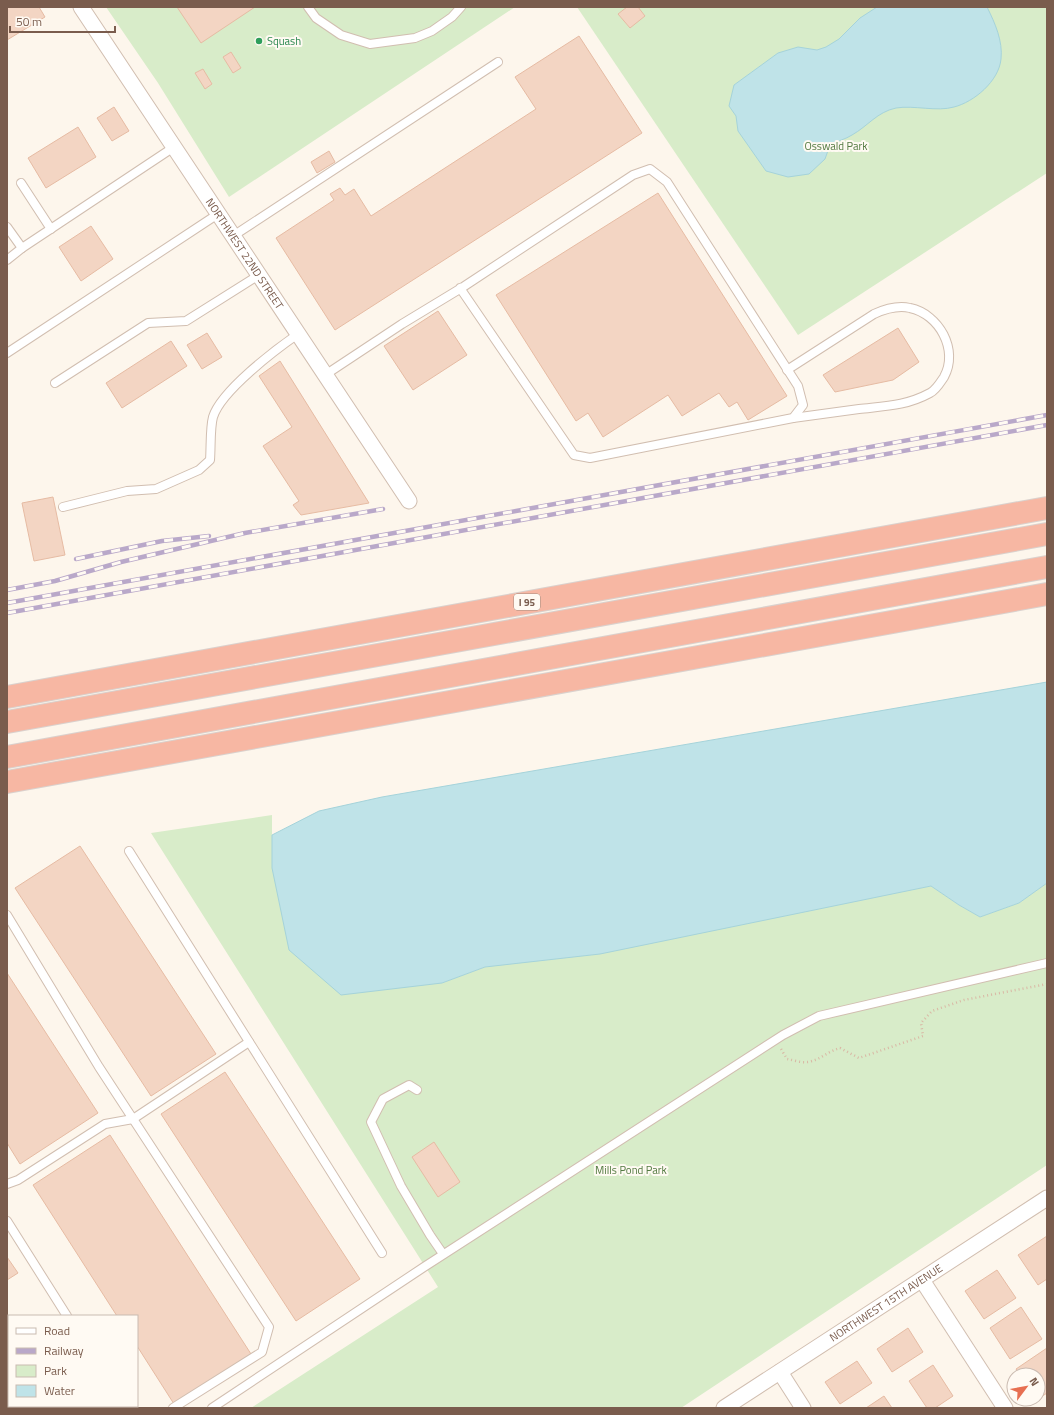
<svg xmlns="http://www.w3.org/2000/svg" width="1054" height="1415" viewBox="0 0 1054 1415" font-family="'Titillium Web',sans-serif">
	<rect width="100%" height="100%" fill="#fdf6ec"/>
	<g fill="#d8ecc9">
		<path d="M106 7H515L229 197 158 83Z"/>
		<path d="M577 7H1047V173L798 335Z"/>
		<path d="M272 815V868L442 983 485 967 931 886 959 905 980 917 1019 903 1047 883V1165L681 1408H251L438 1287 151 833Z"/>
	</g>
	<g fill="#bfe3e8" stroke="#a5d3da">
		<path d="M877 7H987C995 23 1003 41 1001 59 999 81 974 102 954 107 937 112 914 105 896 108 877 112 868 126 852 135 846 139 837 141 830 145L825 159 809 174 788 177 766 171 738 131 736 116 729 106 734 85 778 53 798 47 817 50 826 47 839 39 860 18Z"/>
		<path d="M1047 682V883L1019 903 980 917 959 905 931 886 600 954 485 967 442 983 341 995 289 950 272 868V835L319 811 382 797Z"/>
	</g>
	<g fill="#f3d5c3" stroke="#e6bba3">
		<path d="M9 7H39L45 17 7 40V8Z"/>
		<path d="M177 7H255L201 43Z"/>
		<path d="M627 7H638L645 16 630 28 618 14Z"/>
		<path d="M579 36 642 133 335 330 276 238 334 200 330 194 340 188 345 195 354 189 371 216 536 109 515 77Z"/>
		<path d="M231 52 241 68 233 73 223 57Z"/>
		<path d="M203 69 212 84 205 89 195 73Z"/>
		<path d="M114 107 129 131 112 141 97 118Z"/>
		<path d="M78 127 96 157 46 188 28 158Z"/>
		<path d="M329 151 335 162 317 173 311 162Z"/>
		<path d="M658 193 787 396 748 420 737 402 729 407 719 393 682 416 668 395 603 437 588 413 576 421 496 295Z"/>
		<path d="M91 226 113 259 81 281 59 247Z"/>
		<path d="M438 311 467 355 413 390 384 346Z"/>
		<path d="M898 328 919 362 893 380 835 392 823 375Z"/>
		<path d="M207 333 222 357 202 369 187 345Z"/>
		<path d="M171 341 187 366 122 408 106 383Z"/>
		<path d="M280 361 369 503 301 515 293 505 299 501 263 446 292 427 259 376Z"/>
		<path d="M53 497 65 555 34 561 22 503Z"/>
		<path d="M80 846 216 1054 151 1096 15 888Z"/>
		<path d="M7 973 98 1113 20 1164 7 1143Z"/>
		<path d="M225 1072 360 1279 296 1321 161 1114Z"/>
		<path d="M110 1135 251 1354 174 1404 137 1346V1316H117L33 1185Z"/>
		<path d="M434 1142 460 1182 438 1197 412 1157Z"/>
		<path d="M1047 1236V1279L1038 1285 1018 1255Z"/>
		<path d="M7 1257 18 1273 7 1280Z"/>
		<path d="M997 1270 1016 1298 984 1319 965 1291Z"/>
		<path d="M1021 1307 1042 1339 1010 1359 990 1328Z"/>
		<path d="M908 1328 923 1352 892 1372 877 1349Z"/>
		<path d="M1047 1348V1393L1038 1399V1375H1020L1016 1369Z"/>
		<path d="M857 1361 872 1383 840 1404 825 1382Z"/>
		<path d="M933 1365 953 1396 935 1408H927L909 1381Z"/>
		<path d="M884 1396 892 1408H866Z"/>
	</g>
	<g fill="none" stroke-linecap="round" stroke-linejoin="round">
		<defs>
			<g id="lane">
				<path d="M308 7 316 18 341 35 370 44 415 38 432 31 452 17 461 7"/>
				<path d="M21 183 51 229"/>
				<path d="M7 227 22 248 174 147"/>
				<path d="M233 236 498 62"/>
				<path d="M7 260 22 248"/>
				<path d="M7 353 218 214"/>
				<path d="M787 370 874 314C885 309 897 305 910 308 939 314 959 350 944 377 940 383 936 390 930 393 906 406 885 406 859 409 837 412 815 415 793 418"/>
				<path d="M325 375 402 324 463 287 633 175 650 169 667 182 798 386 803 405 793 418 590 458 574 455 460 288"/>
				<path d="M55 383 148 323 186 321 259 275"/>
				<path d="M63 507 127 491 156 489 199 470 210 460C211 447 210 428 213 417 221 391 275 350 298 334"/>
				<path d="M129 851 382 1253"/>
				<path d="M7 915 99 1067 269 1327 262 1352 173 1408"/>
				<path d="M417 1090 409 1085 383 1099 371 1122 401 1186 430 1235 443 1254"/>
				<path d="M7 1184 18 1180 105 1124 133 1119 249 1042"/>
				<path d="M7 1221 67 1316"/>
				<path d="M124 1406 125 1408"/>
				<path d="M212 1408 424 1267 783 1035 819 1016 1047 963"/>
			</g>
			<g id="street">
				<path id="s1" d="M81 7 409 501"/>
				<path d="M922 1280 1005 1408"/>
				<path d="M780 1372 803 1408"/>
				<path id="s2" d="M724 1408 1047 1198"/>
			</g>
			<g id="highway">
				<path d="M7 697 1047 508"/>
				<path d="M7 722 1047 534"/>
				<path d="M7 757 1047 567"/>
				<path d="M7 782 1047 594"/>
			</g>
		</defs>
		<use href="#lane" stroke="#d1beb0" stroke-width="10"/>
		<use href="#street" stroke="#d1beb0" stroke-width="17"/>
		<use href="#highway" stroke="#dad1cd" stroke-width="24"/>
		<path stroke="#d9b8a5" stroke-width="2.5" stroke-dasharray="1 3" stroke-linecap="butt" d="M781 1049 787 1059C793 1060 801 1063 807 1062 819 1061 828 1051 840 1048L859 1058 923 1036 921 1023 932 1011 964 1000 1047 984"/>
		<use href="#lane" stroke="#fff" stroke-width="8"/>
		<use href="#street" stroke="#fff" stroke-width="15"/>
		<use href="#highway" stroke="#f7b7a3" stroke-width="22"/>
		<defs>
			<g id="rail">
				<path d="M76 559 162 541 209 536"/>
				<path d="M7 590 55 581 121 562 245 533 383 509"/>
				<path d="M7 603 1047 415"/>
				<path d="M7 613 1047 425"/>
			</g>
		</defs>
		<use href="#rail" stroke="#b9a8c9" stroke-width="4.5"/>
		<use href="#rail" stroke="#fffaf3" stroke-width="3" stroke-dasharray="9" stroke-linecap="butt"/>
	</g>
	<circle fill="#2e9e5b" stroke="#fffaf3" stroke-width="1.5" cx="259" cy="41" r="4"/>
	<g text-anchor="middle" stroke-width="4" stroke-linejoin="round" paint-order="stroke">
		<rect fill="#fffaf3" stroke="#a28b7f" stroke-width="1" x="514" y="594" width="26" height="16" rx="3"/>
		<g font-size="10" font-weight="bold" fill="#7a5c4d">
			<text x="527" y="606">I 95</text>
		</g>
		<g font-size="11" fill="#27864d" stroke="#fffaf3" text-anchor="start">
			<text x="267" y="45">Squash</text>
		</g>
		<g font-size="11" fill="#537a41" stroke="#fffaf3">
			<text x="836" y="150">Osswald Park</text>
			<text x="631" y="1174">Mills Pond Park</text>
		</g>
		<g font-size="11" fill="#7a5c4d" stroke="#fffaf3">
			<text dy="4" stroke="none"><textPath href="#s1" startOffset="296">NORTHWEST 22ND STREET</textPath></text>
			<text dy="4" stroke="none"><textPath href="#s2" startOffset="193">NORTHWEST 15TH AVENUE</textPath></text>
		</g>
	</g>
	<rect width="1054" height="1415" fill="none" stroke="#7a5c4d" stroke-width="16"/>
	<rect x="8" y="1315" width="130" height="92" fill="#fffaf3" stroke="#cabbb1"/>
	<rect x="16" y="1328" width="20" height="6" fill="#ffffff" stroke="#cabbb1"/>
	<text x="44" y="1335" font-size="12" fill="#7a5c4d">Road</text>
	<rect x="16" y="1348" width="20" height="6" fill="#b9a8c9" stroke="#cabbb1"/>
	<text x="44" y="1355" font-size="12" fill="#7a5c4d">Railway</text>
	<rect x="16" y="1365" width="20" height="12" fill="#d8ecc9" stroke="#cabbb1"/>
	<text x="44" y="1375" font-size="12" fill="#7a5c4d">Park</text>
	<rect x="16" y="1385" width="20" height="12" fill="#bfe3e8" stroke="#cabbb1"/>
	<text x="44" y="1395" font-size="12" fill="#7a5c4d">Water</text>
	<g transform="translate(1026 1387) rotate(58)"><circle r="19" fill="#fffaf3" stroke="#cabbb1"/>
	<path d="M0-3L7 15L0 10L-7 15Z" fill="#e76f51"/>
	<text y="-6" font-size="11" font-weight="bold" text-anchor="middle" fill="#7a5c4d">N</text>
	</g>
	<path d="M10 26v6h105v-6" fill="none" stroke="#7a5c4d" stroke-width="2"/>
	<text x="16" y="26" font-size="12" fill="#7a5c4d" stroke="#fffaf3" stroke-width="3" paint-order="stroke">50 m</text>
</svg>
